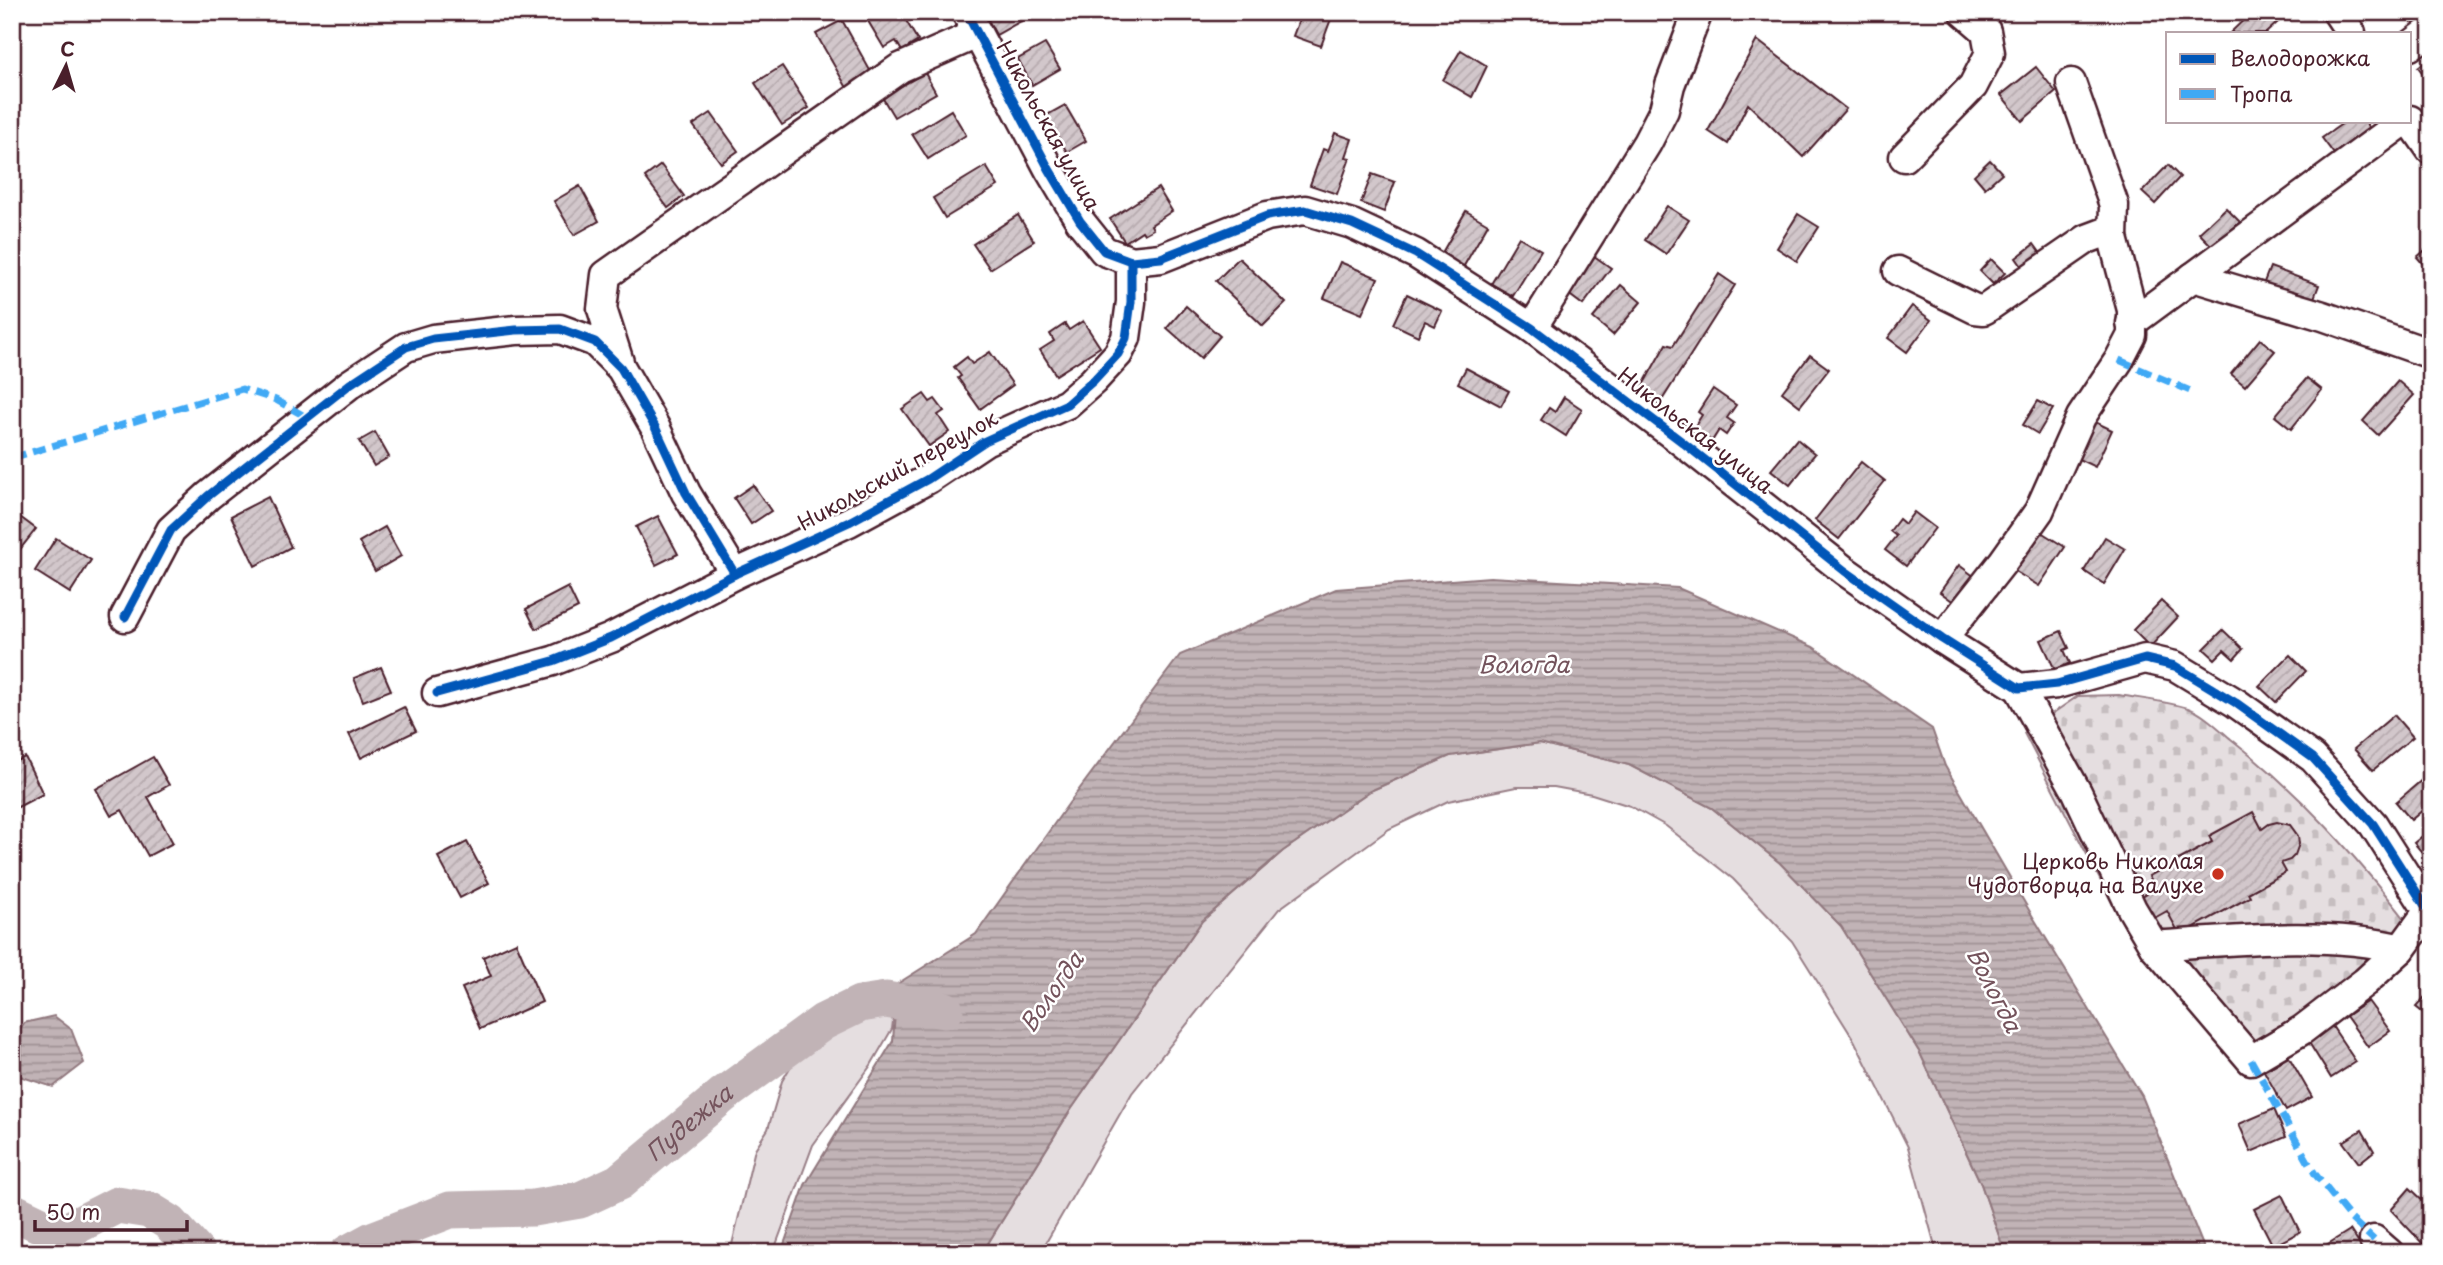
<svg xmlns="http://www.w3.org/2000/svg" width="2443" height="1265" viewBox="0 0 2443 1265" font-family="'Playpen Sans',sans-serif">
	<defs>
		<pattern id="cemetery-stones" width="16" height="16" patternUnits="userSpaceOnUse" patternTransform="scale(1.75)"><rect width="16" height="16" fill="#e5dee0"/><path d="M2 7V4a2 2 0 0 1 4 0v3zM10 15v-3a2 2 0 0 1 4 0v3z" fill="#c6bec0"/></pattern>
		<pattern id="water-rules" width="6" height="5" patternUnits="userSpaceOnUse" patternTransform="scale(1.75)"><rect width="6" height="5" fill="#c1b3b6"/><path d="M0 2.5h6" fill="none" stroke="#9f9194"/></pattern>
		<pattern id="building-hatch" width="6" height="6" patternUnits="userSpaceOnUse" patternTransform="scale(1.75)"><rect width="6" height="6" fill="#d2c7cb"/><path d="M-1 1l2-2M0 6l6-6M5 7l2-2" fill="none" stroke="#b6aaae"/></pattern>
	</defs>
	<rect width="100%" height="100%" fill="#fff"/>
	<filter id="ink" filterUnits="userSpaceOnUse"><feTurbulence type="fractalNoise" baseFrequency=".0143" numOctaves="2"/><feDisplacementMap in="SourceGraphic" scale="14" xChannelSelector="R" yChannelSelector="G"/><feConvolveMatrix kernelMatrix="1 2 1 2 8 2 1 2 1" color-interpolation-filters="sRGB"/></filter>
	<g filter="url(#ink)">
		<g fill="#e5dee0" stroke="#987e86" stroke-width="2">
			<path d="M1540 743 1629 765 1712 808 1780 863 1841 926 1920 1053 1981 1184 2005 1253H1937L1908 1147 1854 1040 1792 941 1733 879 1666 826 1630 806 1592 794 1554 787H1516L1448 801 1389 829 1279 909 1132 1093 1040 1253H982L1068 1114 1202 921 1283 851 1370 791 1450 756Z"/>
			<path d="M881 1008 889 1013 893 1021 892 1029 871 1065 813 1145 773 1253H730L755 1149 768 1129 782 1081 791 1066 803 1052 863 1010Z"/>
		</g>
		<path fill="url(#cemetery-stones)" stroke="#987e86" stroke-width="2" d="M2119 695C2142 699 2166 701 2188 708 2203 713 2219 729 2231 739 2300 793 2356 856 2409 924L2384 952 2247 1054 2153 963 2125 928 2024 733 2078 696Z"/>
		<g fill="url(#water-rules)" stroke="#91787e" stroke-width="2">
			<path d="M1490 577 1678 588 1813 647 1932 729 1945 766 2033 917 2142 1096 2206 1253H2005L1981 1184 1920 1053 1841 926 1780 863 1712 808 1629 765 1540 743 1450 756 1370 791 1283 851 1202 921 1068 1114 982 1253H781L805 1185 893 1041 897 984 976 934 1069 803 1180 655 1336 589Z"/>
			<path d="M54 1016 71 1029 84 1063 53 1087 13 1074 12 1041 24 1023Z"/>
		</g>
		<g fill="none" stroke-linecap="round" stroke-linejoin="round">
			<g stroke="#c1b3b6" stroke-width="37">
				<path d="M12 1211 49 1229 66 1231 117 1205 149 1210 170 1223 197 1253"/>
				<path id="s1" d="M348 1253 372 1240 450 1210 533 1208 580 1200 619 1182 723 1095 823 1022 860 1004 886 1000 945 1010"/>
			</g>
		</g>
		<g fill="url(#building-hatch)" stroke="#4a1f2b" stroke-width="2">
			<path d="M882 12H901L918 41 902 51 896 41 884 48 868 21Z"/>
			<path d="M984 12H1037L996 35Z"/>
			<path d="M1302 12H1321L1332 16 1321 46 1293 36Z"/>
			<path d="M2252 12H2289L2266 33H2230Z"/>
			<path d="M2404 12H2423L2412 22Z"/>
			<path d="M842 20 872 74 847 88 816 34Z"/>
			<path d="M1757 40 1846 109 1803 157 1748 104 1728 144 1708 131Z"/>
			<path d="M1045 44 1060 69 1032 85 1018 59Z"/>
			<path d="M1461 50 1487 66 1472 97 1443 80Z"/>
			<path d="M2431 57V84L2418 67Z"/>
			<path d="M782 66 809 108 782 125 755 83Z"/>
			<path d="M2036 67 2056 92 2022 121 2001 95Z"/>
			<path d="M925 73 936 93 894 117 882 97Z"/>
			<path d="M1065 105 1086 141 1067 152 1045 116Z"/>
			<path d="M951 110 966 135 928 159 912 134Z"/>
			<path d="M711 113 738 151 721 163 693 125Z"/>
			<path d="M2346 121H2364L2369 128 2334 154 2322 138Z"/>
			<path d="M1335 133 1352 139 1346 157 1350 158 1337 194 1310 185 1323 149 1328 151Z"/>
			<path d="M1990 160 2002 173 1985 188 1974 175Z"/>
			<path d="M661 165 684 196 668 208 645 177Z"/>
			<path d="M2168 165 2180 177 2155 204 2142 192Z"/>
			<path d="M986 166 998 186 945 218 933 198Z"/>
			<path d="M1372 174 1395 182 1384 212 1361 203Z"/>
			<path d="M580 186 599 221 574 235 554 201Z"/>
			<path d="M1158 188 1172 211 1151 225 1153 229 1144 234 1142 231 1125 242 1110 219Z"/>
			<path d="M1667 206 1689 220 1666 254 1645 240Z"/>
			<path d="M2226 208 2240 222 2213 247 2199 233Z"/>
			<path d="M1466 211 1488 224 1461 271 1439 258Z"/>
			<path d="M1798 214 1819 227 1797 261 1777 248Z"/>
			<path d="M1018 215 1034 241 990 269 973 244Z"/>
			<path d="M1519 237 1541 250 1513 296 1491 284Z"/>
			<path d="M2034 244 2042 255 2024 269 2016 258Z"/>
			<path d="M2431 245V273L2417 257Z"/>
			<path d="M1590 253 1611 268 1583 305 1563 290Z"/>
			<path d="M1239 258 1286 303 1263 326 1216 281Z"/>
			<path d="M1991 259 2005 273 1993 284 1980 271Z"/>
			<path d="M1340 262 1378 278 1362 314 1324 298Z"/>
			<path d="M2270 267 2319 285 2312 303 2263 285Z"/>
			<path d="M1719 274 1735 285 1657 408 1634 390 1638 382 1643 385 1666 344 1673 346Z"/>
			<path d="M1621 285 1641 302 1613 335 1593 318Z"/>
			<path d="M1407 294 1442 311 1435 326 1425 321 1418 336 1393 324Z"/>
			<path d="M1186 306 1220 336 1201 358 1167 328Z"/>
			<path d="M1912 306 1931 320 1907 352 1888 338Z"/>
			<path d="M1083 321 1100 347 1056 375 1040 350 1054 341 1050 334 1065 324 1069 330Z"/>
			<path d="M2260 339 2275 351 2245 386 2231 374Z"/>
			<path d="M990 352 1013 385 980 409 958 378 961 376 954 367 967 357 972 364Z"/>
			<path d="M1810 355 1829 369 1800 406 1782 392Z"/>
			<path d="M1466 368 1509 391 1501 406 1458 383Z"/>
			<path d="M2307 378 2322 390 2291 429 2275 416Z"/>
			<path d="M2398 381 2414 395 2378 435 2363 421Z"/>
			<path d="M1713 389 1736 405 1727 418 1734 423 1726 435 1719 430 1712 441 1693 429 1702 415 1698 412Z"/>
			<path d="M924 394 930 402 935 399 944 411 938 415 949 432 929 446 902 409Z"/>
			<path d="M1564 397 1582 409 1566 436 1541 420 1549 408 1555 412Z"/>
			<path d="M2038 401 2053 409 2038 434 2023 425Z"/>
			<path d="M2091 420 2112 430 2095 467 2074 457Z"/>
			<path d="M375 432 389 457 374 466 359 441Z"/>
			<path d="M1797 439 1815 454 1790 485 1771 470Z"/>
			<path d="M1861 462 1885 481 1839 539 1815 520Z"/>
			<path d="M753 485 771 511 751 524 734 498Z"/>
			<path d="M268 497 291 547 255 566 231 516Z"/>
			<path d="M12 511 36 529 14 557 12 555Z"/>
			<path d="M1914 512 1935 528 1906 566 1885 550 1896 536 1890 531 1899 519 1905 524Z"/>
			<path d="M658 516 678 554 656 565 636 527Z"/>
			<path d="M385 527 401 556 375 571 359 542Z"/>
			<path d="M2041 532 2065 547 2039 586 2013 570Z"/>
			<path d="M2105 537 2125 549 2104 584 2084 571Z"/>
			<path d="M56 538 91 560 70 593 35 571Z"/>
			<path d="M1959 565 1979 580 1955 603 1940 592Z"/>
			<path d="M568 587 578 608 536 629 526 609Z"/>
			<path d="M2161 601 2178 617 2150 647 2133 630Z"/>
			<path d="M2223 630 2243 649 2234 659 2224 650 2215 659 2204 649Z"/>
			<path d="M2061 631 2069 648 2064 650 2070 663 2055 670 2041 640Z"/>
			<path d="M2290 655 2306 671 2276 702 2259 686Z"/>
			<path d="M381 667 391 690 363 701 354 678Z"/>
			<path d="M404 707 416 731 361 758 349 734Z"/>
			<path d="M2394 715 2413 737 2373 770 2354 749Z"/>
			<path d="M25 757 43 794 12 810V763Z"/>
			<path d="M153 757 169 785 148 797 173 843 148 856 122 810 111 816 96 789Z"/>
			<path d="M2423 779 2431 788V803L2411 820 2396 802Z"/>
			<path d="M2253 812 2262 829 2269 824 2277 822 2290 825 2298 836 2299 844 2295 855 2290 860 2281 863 2286 872 2248 893 2250 897 2180 935 2167 911 2149 921 2137 899 2156 888 2149 876 2212 842 2209 836Z"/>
			<path d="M2431 829V863L2414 843Z"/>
			<path d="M467 842 489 883 460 898 438 857Z"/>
			<path d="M516 942 542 1002 480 1029 462 988 491 976 483 957Z"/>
			<path d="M2431 990V1019L2416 1007Z"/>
			<path d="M2368 1001 2390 1031 2368 1047 2346 1016Z"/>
			<path d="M2332 1026 2356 1062 2331 1078 2308 1041Z"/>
			<path d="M2289 1057 2312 1097 2286 1111 2264 1071Z"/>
			<path d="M2274 1109 2286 1137 2251 1152 2239 1124Z"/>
			<path d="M2362 1130 2374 1151 2359 1163 2343 1142Z"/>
			<path d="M2410 1188 2431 1208V1236L2424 1245 2391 1210Z"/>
			<path d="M2282 1195 2300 1232 2273 1246 2254 1209Z"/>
			<path d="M2350 1230 2365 1253H2323L2320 1249Z"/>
		</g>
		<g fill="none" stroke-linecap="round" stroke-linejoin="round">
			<defs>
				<g id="minor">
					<path d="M966 12 1049 169 1080 221 1104 251 1131 261 1161 258 1267 216 1305 210 1352 224 1416 254 1532 328 1681 441 1845 571 1942 639 2019 688 2057 684 2145 659 2175 666 2236 703 2313 758 2373 824 2431 915"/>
					<path d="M2337 12 2351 33"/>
					<path d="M2410 46 2431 30"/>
					<path d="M2071 83 2114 205 2113 238"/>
					<path d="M2410 120 2431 150"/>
					<path d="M1904 157 1973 86 1990 53 1986 31 1964 12"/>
					<path d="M1898 271 1975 309 1984 310 2087 239 2103 233 2113 238 2132 310V335L2119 360 2081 417 2039 511 2002 563 1942 639"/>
					<path d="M2193 277 2323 316 2431 354"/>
					<path d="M2131 323 2404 121"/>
					<path d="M1532 328 1647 143 1664 110 1670 85 1698 12"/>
					<path d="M619 362 602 309 606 275 900 68 977 34"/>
					<path d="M125 617 171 530 208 496 350 384 406 347 433 339 516 330 560 329 595 342 621 368 655 427 686 493 735 574"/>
					<path d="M2019 688 2077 792 2132 909 2154 946C2229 941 2328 930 2401 949"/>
					<path d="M437 693 553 661 611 638 735 574 849 522 928 479 985 441 1067 404 1093 381 1118 354 1126 338 1131 302V261"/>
					<path d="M2154 946 2251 1060 2302 1030 2365 982 2401 949 2428 912"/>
					<path d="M2374 1240 2389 1253"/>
				</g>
			</defs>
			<use href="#minor" stroke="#4a1f2b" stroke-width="33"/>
			<use href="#minor" stroke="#fff" stroke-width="28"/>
			<g stroke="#3fa9f5" stroke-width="7" stroke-dasharray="14 7" stroke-linecap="butt">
				<path d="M2119 360 2195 393"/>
				<path d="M12 458 242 389 276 400 308 418"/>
				<path d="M2251 1060 2315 1174 2351 1219 2374 1240"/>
			</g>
			<defs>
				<g id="cycleway">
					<path d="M966 12 1049 169 1080 221 1104 251 1131 261 1161 258 1267 216 1305 210 1352 224 1416 254 1532 328 1681 441 1845 571 1942 639 2019 688 2057 684 2145 659 2175 666 2236 703 2313 758 2373 824 2431 915"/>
					<path d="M125 617 171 530 208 496 350 384 406 347 433 339 516 330 560 329 595 342 621 368 655 427 686 493 735 574"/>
					<path d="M437 693 553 661 611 638 735 574 849 522 928 479 985 441 1067 404 1093 381 1118 354 1126 338 1131 302V261"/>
				</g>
			</defs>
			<use href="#cycleway" stroke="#fff" stroke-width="13"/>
			<use href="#cycleway" stroke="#0057b8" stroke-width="9"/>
		</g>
	</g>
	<circle fill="#c8321e" stroke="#fff" stroke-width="2.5" cx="2218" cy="874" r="7"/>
	<g text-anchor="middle" stroke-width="5" stroke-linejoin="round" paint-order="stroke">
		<g font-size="21" fill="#4a1f2b" stroke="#fff">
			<text transform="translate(1048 126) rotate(61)" y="7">Никольская улица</text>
			<text transform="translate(1695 431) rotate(38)" y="7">Никольская улица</text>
			<text transform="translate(898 471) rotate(-29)" y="7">Никольский переулок</text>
		</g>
		<g font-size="21" fill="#4a1f2b" stroke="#fff" text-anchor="end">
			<text x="2204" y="869">Церковь Николая<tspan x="2204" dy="24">Чудотворца на Валухе</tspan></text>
		</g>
		<g font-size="23" font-style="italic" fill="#74535c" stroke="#fff">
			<text x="1524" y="673">Вологда</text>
			<text transform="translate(1994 990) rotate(63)" y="8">Вологда</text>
			<text transform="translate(1052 992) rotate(-55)" y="8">Вологда</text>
			<text dy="8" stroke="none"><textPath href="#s1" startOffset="376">Пудежка</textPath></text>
		</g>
	</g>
	<rect width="2443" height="1265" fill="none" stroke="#fff" stroke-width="42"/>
	<rect x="21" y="21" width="2401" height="1223" fill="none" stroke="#4a1f2b" stroke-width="2.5" filter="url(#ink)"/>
	<rect x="2166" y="32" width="245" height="91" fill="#ffffff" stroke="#b7a5aa" stroke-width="2"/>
	<rect x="2180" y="54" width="35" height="10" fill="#0057b8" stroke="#b7a5aa" stroke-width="2"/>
	<text x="2230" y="66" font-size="21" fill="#4a1f2b">Велодорожка</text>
	<rect x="2180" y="89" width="35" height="10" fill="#3fa9f5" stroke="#b7a5aa" stroke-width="2"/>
	<text x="2230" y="102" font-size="21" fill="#4a1f2b">Тропа</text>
	<g transform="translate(66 66) rotate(5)" stroke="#ffffff" stroke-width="5" paint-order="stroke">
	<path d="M0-5L12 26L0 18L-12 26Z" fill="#4a1f2b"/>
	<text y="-10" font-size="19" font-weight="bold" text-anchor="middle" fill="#4a1f2b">С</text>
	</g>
	<path d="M35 1220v10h152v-10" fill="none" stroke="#4a1f2b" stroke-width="3.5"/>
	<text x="46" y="1220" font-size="21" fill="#4a1f2b" stroke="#ffffff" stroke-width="5" paint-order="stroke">50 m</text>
</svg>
